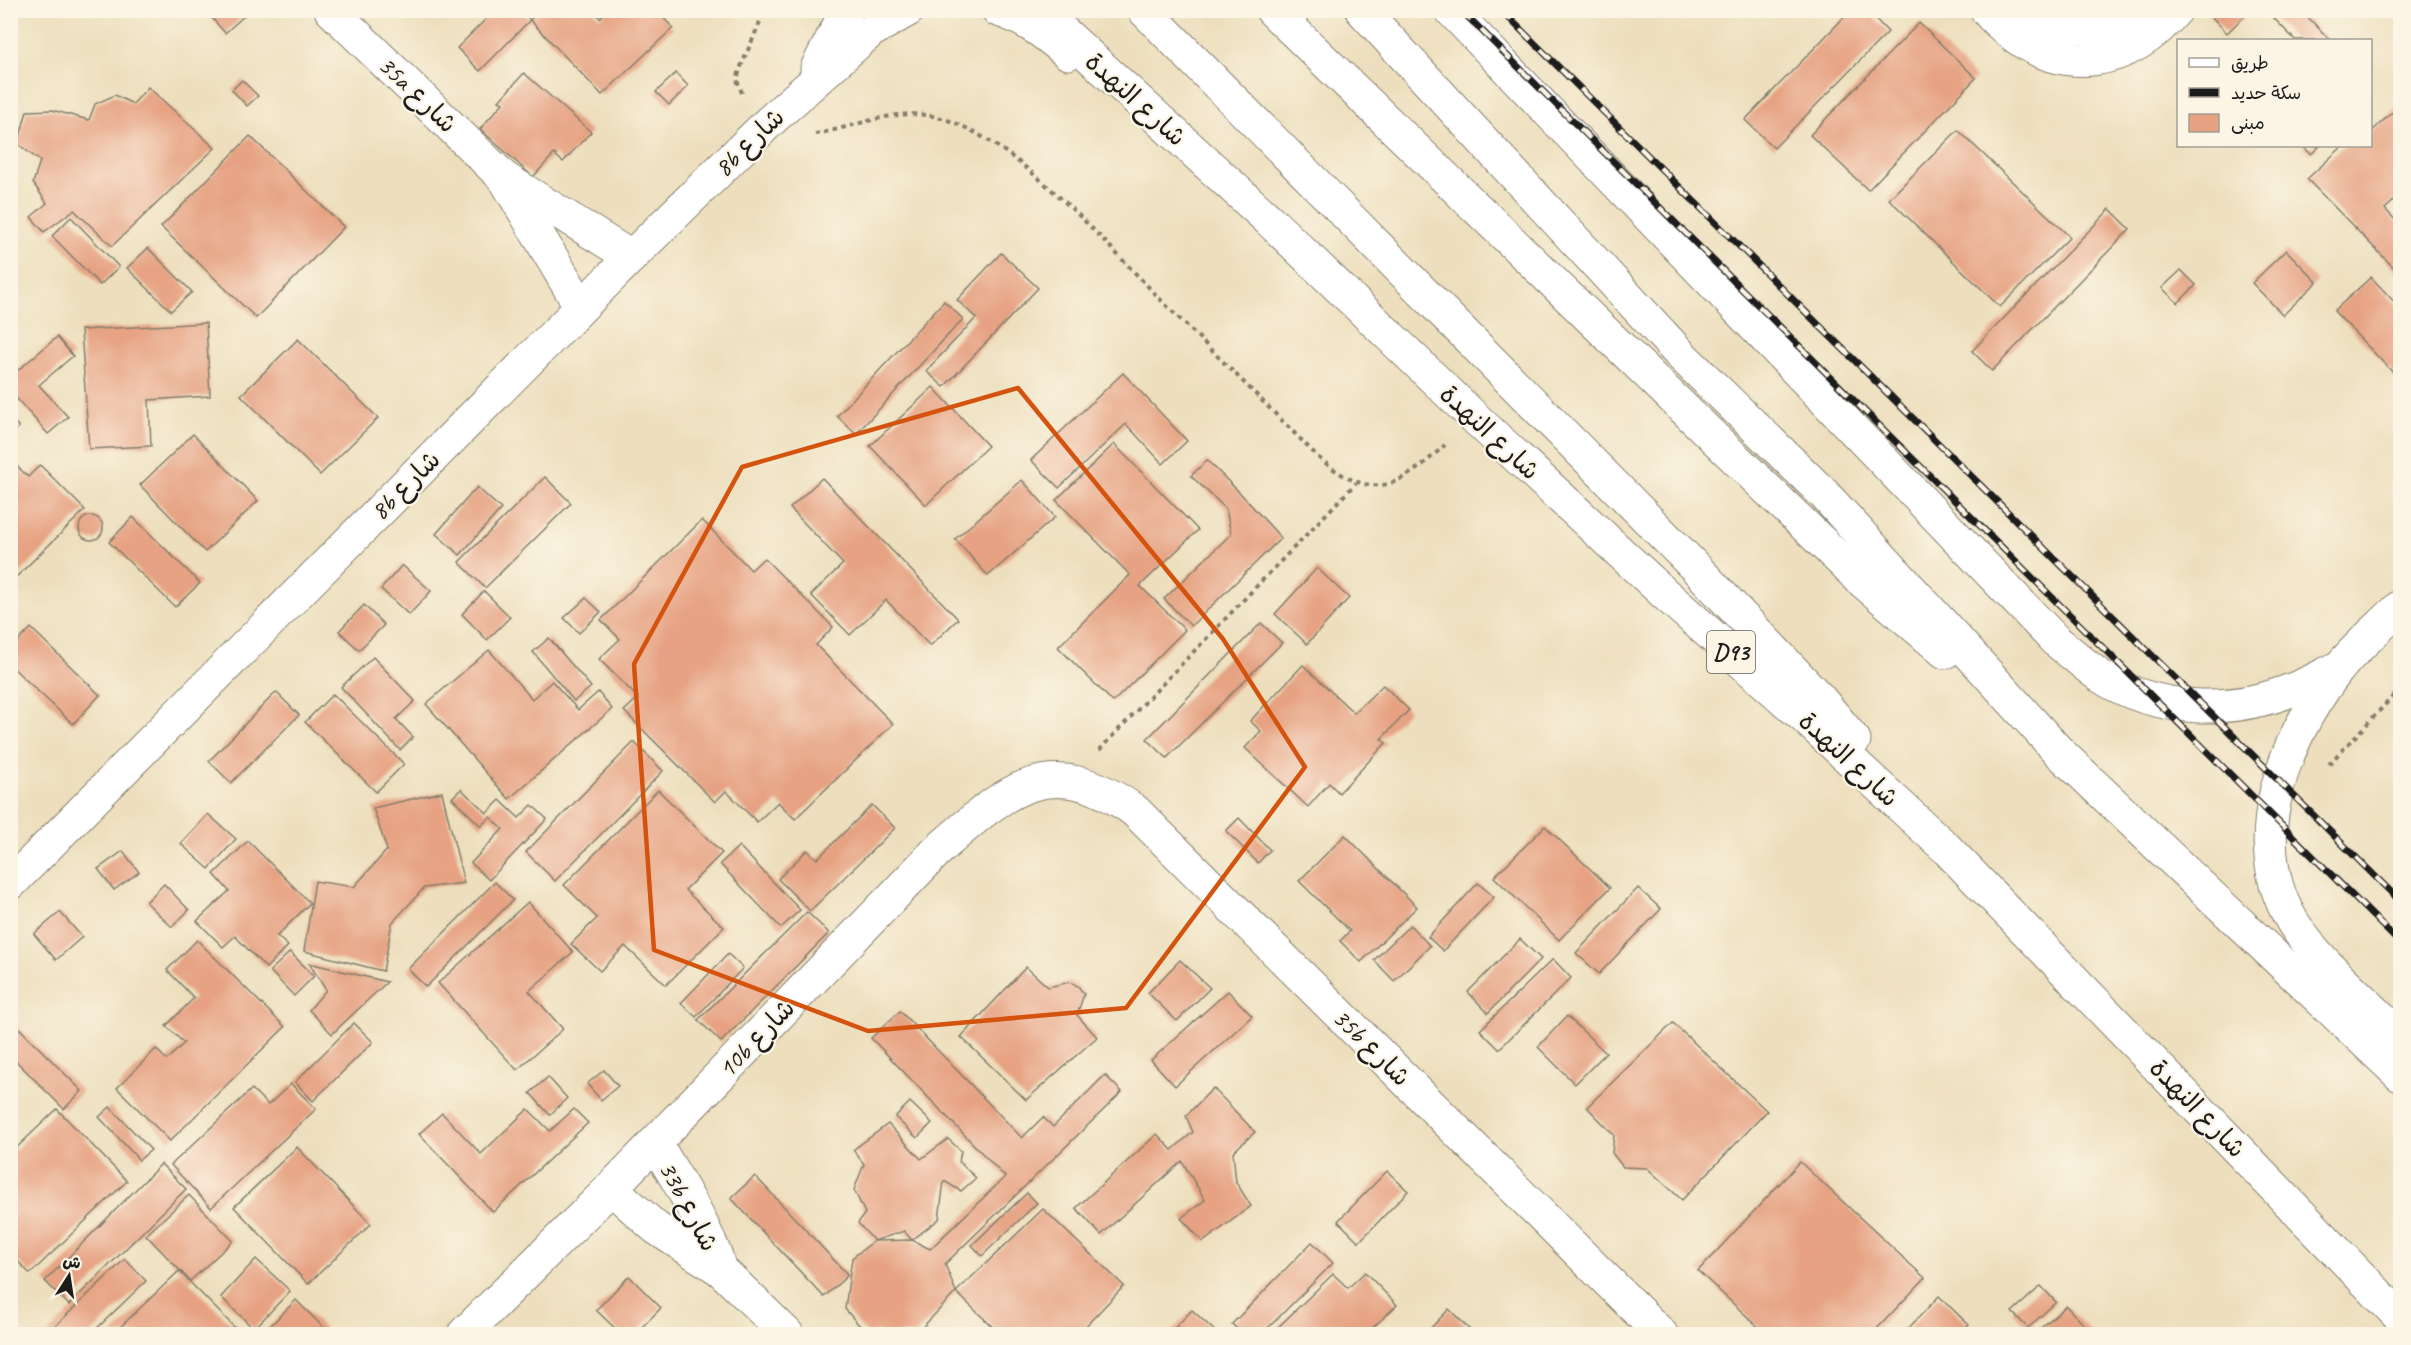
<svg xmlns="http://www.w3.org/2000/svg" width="2411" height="1345" viewBox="0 0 2411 1345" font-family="Caveat,'Playpen Sans Arabic',sans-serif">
	<rect width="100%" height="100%" fill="#fcf5e5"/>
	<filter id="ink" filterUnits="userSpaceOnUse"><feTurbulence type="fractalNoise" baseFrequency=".0167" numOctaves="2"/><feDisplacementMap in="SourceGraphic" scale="12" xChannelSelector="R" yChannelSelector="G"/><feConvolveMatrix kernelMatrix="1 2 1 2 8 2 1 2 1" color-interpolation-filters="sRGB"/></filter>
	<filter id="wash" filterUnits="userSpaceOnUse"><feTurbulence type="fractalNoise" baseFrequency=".008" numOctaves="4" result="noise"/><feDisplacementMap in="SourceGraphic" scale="24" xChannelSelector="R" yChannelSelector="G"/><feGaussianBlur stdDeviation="1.35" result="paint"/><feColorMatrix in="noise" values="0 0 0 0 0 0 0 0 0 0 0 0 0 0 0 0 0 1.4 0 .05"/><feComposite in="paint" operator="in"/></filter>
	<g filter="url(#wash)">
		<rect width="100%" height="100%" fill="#eddfbd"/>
		<g id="blocks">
			<g fill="#e6a282">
				<path d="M205 10H239L244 16 225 33Z"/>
				<path d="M495 10H521L530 20 480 71 457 48Z"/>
				<path d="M540 10H593L600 18 607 10H656L673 28 602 95 530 20Z"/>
				<path d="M1851 10H1867L1888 32 1774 148 1745 120Z"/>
				<path d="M2205 10H2251L2227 33Z"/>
				<path d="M2266 10H2301L2330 40H2295Z"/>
				<path d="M1919 23 1976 78 1868 190 1810 135Z"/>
				<path d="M524 73 591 132 563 162 554 154 533 177 480 129 503 103 499 101Z"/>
				<path d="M676 73 688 86 669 105 656 92Z"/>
				<path d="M242 80 258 96 247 106 232 90Z"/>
				<path d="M148 87 215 148 112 246 74 210 44 232 31 217 47 203 33 183 40 161 18 144 27 111 52 110 89 120 95 104 115 95 133 104Z"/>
				<path d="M2399 106 2400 195 2385 209 2400 225V274L2307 179 2343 146H2370V133Z"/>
				<path d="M1958 130 2070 237 2000 307 1889 199Z"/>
				<path d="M250 136 344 227 256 318 161 227Z"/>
				<path d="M2302 146H2320L2311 154Z"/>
				<path d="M2110 209 2130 229 1992 371 1972 351Z"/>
				<path d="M71 217 119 267 100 285 52 236Z"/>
				<path d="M148 248 192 292 171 311 127 268Z"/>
				<path d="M2286 250 2317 282 2283 315 2252 283Z"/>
				<path d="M1001 253 1038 288 944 387 926 371 976 318 957 300Z"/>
				<path d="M2181 270 2196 285 2178 303 2162 288Z"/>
				<path d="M2371 277 2400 308V380L2334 311Z"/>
				<path d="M944 301 963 319 856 434 837 416Z"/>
				<path d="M206 323 210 396 149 400 151 446 89 449 81 330Z"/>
				<path d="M57 337 73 356 39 385 68 417 48 434 10 391V377Z"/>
				<path d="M298 339 378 418 320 475 241 395Z"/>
				<path d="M1123 373 1187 441 1163 464 1126 424 1059 488 1031 460Z"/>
				<path d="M933 387 988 446 926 505 870 446Z"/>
				<path d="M10 418 19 427 10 436Z"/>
				<path d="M193 434 258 501 205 552 140 485Z"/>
				<path d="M1114 444 1198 530 1140 586 1185 630 1113 702 1058 647 1130 575 1056 500Z"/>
				<path d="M10 459 28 477 40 465 85 510 10 583Z"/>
				<path d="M1207 460 1241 494 1281 538 1191 626 1164 599 1231 534 1226 509 1191 476Z"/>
				<path d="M545 477 571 503 485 588 459 562Z"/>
				<path d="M822 478 958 619 930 646 886 600 850 635 811 595 843 564 790 508Z"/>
				<path d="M1022 480 1055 517 988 576 955 539Z"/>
				<path d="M477 487 501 509 460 555 436 534Z"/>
				<circle cx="91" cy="528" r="12"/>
				<path d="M133 517 200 583 175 607 109 542Z"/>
				<path d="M702 520 751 570 764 558 833 627 816 645 893 724 795 819 778 802 757 822 726 791 715 802 624 711 638 698 599 659 620 639 601 620Z"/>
				<path d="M402 565 431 591 409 615 381 589Z"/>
				<path d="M1317 568 1349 598 1307 644 1275 614Z"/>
				<path d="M484 591 510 617 487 640 462 614Z"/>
				<path d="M586 598 601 612 579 633 564 618Z"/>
				<path d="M364 605 384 625 359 650 339 631Z"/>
				<path d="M1261 623 1282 643 1167 758 1147 739Z"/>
				<path d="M31 628 100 695 73 724 10 665V649Z"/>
				<path d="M549 638 591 687 574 701 533 652Z"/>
				<path d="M489 650 532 699 552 681 578 710 598 692 612 709 509 799 426 704Z"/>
				<path d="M373 657 415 701 396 719 413 737 400 750 341 687Z"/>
				<path d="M1303 665 1354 713 1383 685 1409 710 1381 739 1386 743 1339 793 1329 783 1308 807 1245 748 1261 731 1250 721Z"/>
				<path d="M276 692 299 715 231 783 209 761Z"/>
				<path d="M333 694 404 764 376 792 305 722Z"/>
				<path d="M634 742 663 771 555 881 526 852Z"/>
				<path d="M461 789 487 813 500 800 519 818 532 805 547 819 489 880 471 863 503 829 490 817 481 826 452 798Z"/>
				<path d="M658 790 722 853 685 890 724 927 666 985 625 946 600 971 571 944 597 918 564 885Z"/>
				<path d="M442 792 464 883 424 888 392 923 383 971 304 951 315 881 354 887 387 850 373 808Z"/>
				<path d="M872 805 895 828 810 911 778 879 807 850 817 859Z"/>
				<path d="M208 814 236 839 209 869 181 844Z"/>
				<path d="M1239 818 1270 850 1258 863 1226 831Z"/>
				<path d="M1545 826 1610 888 1559 940 1494 877Z"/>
				<path d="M1345 835 1417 907 1361 962 1340 941 1350 931 1299 881Z"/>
				<path d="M248 841 310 903 277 936 288 946 266 968 235 936 223 947 197 921 229 891 214 874Z"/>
				<path d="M739 846 800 910 781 928 720 864Z"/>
				<path d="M123 851 139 872 114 890 98 869Z"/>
				<path d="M495 882 513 900 426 987 408 969Z"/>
				<path d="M1478 883 1494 897 1443 951 1428 937Z"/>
				<path d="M164 884 189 910 172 927 146 902Z"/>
				<path d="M1638 888 1661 909 1599 974 1576 953Z"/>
				<path d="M528 902 573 952 529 991 563 1029 517 1070 438 983Z"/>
				<path d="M60 912 82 937 56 960 34 934Z"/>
				<path d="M807 912 829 933 721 1042 698 1020Z"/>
				<path d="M1410 925 1430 946 1394 981 1374 960Z"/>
				<path d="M1520 939 1541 959 1488 1013 1468 992Z"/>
				<path d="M197 940 285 1027 170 1141 117 1088 156 1049 167 1060 184 1043 166 1026 194 998 167 970Z"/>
				<path d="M290 952 314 976 294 996 270 971Z"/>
				<path d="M728 954 743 968 696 1017 681 1003Z"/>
				<path d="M1553 959 1571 978 1499 1049 1480 1030Z"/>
				<path d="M1180 960 1210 988 1177 1021 1148 993Z"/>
				<path d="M309 963 387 982 332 1034 309 1010 326 990Z"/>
				<path d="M1026 967 1048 987 1070 982 1078 986 1084 994 1077 1015 1097 1037 1026 1100 961 1037Z"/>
				<path d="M1228 991 1252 1016 1175 1086 1151 1060Z"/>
				<path d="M900 1011 1022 1138 1043 1117 1053 1127 1105 1075 1122 1092 945 1264 956 1292 1043 1209 1124 1286 1078 1334H1000L956 1292 916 1334H881L879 1332 867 1334 845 1309 852 1258 874 1241 912 1240 930 1249 1005 1177 871 1038Z"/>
				<path d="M1567 1016 1606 1053 1575 1084 1538 1047Z"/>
				<path d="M12 1021 82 1091 64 1109 10 1055Z"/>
				<path d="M354 1023 373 1042 313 1101 295 1082Z"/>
				<path d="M1673 1023 1767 1111 1682 1200 1647 1168 1623 1167 1612 1153 1614 1135 1587 1107Z"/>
				<path d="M604 1070 618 1086 601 1100 587 1084Z"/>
				<path d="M548 1077 567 1098 550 1115 530 1093Z"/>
				<path d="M291 1084 316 1109 211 1208 171 1165 252 1089 268 1105Z"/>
				<path d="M1213 1088 1255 1132 1233 1152 1236 1182 1251 1206 1203 1242 1181 1218 1205 1200 1182 1161 1101 1235 1076 1208 1157 1134 1172 1150 1193 1132 1186 1116Z"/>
				<path d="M910 1102 932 1123 917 1138 895 1117Z"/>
				<path d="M110 1107 151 1150 139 1160 99 1117Z"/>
				<path d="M57 1109 127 1181 30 1274 10 1253V1154Z"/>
				<path d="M528 1109 550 1131 574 1109 588 1123 493 1212 419 1134 442 1113 481 1154Z"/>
				<path d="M888 1124 921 1159 948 1139 961 1151 959 1162 976 1178 961 1191 944 1181 939 1219 912 1240 904 1231 874 1241 858 1223 865 1213 854 1190 864 1164 853 1150Z"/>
				<path d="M297 1147 371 1224 308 1284 234 1207Z"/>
				<path d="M1800 1162 1925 1278 1872 1334H1766L1698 1271Z"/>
				<path d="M161 1164 186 1189 69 1305 45 1281Z"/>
				<path d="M1387 1171 1408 1191 1359 1242 1338 1221Z"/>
				<path d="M755 1176 848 1275 824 1297 731 1198Z"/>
				<path d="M1027 1193 1037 1203 982 1256 972 1245Z"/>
				<path d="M189 1195 233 1241 190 1281 146 1235Z"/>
				<path d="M1312 1242 1333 1263 1262 1334H1242L1232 1324Z"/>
				<path d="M125 1259 146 1281 91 1334H47Z"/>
				<path d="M256 1259 290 1291 254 1329 221 1297Z"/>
				<path d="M179 1271 241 1334H113Z"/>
				<path d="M1365 1272 1397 1305 1366 1334H1271L1333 1274 1348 1288Z"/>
				<path d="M629 1276 661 1308 635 1334H621L596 1310Z"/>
				<path d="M2041 1286 2056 1302 2028 1328 2012 1312Z"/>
				<path d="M1939 1296 1969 1325 1960 1334H1903Z"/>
				<path d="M296 1300 330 1334H262Z"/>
				<path d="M2066 1306 2093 1334H2034Z"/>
				<path d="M1449 1309 1472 1332 1469 1334H1429L1427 1332Z"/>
				<path d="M1192 1310 1218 1334H1169Z"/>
			</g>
		</g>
	</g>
	<g filter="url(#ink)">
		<use href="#blocks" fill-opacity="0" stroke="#847e6c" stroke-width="1.5"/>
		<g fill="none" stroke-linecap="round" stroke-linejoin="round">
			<defs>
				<g id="minor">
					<path d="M331 10 504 178 631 257"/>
					<path d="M998 10C1025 18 1047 35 1068 53"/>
					<path d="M1451 10 2056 641C2071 652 2085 666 2100 676 2157 713 2232 714 2294 689 2310 683 2325 674 2340 667"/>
					<path d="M1987 10C1992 18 2000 24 2007 30 2063 78 2131 65 2176 10"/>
					<path d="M2008 10C2053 31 2106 34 2151 10"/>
					<path d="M817 68 847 10"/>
					<path d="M505 179 581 307"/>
					<path d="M2400 607C2380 627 2357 646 2339 668 2284 739 2242 841 2294 924 2318 962 2368 1003 2400 1036"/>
					<path d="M10 884 631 257 769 122 871 31 908 10"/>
					<path d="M655 1143C680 1184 705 1224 721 1270"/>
					<path d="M611 1188 656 1228 721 1270 787 1334"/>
					<path d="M464 1334 611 1188 937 851C1005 791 1049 749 1135 811L1661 1334"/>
				</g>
				<g id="major">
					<path d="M1039 10 1269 220 1475 418 1665 594 1804 717 1946 848 2400 1317"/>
					<path d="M1144 10 1694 566 1819 698 1854 740"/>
					<path d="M1272 10 1860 579 1945 652"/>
					<path d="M1362 10 1682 356 1824 494 2059 752 2400 1075"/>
				</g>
			</defs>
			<use href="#minor" stroke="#847e6c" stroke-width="35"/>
			<use href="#major" stroke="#847e6c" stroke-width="35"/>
			<g stroke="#847e6c" stroke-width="4" stroke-dasharray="4.5 4.5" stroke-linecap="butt">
				<path d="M742 93 737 80 740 69 765 10"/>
				<path d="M815 134C852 128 888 110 927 115 1005 126 1107 245 1162 301 1214 353 1267 405 1319 458 1374 503 1398 488 1445 445"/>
				<path d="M1099 750 1356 483"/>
				<path d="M2329 764 2400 689"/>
			</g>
			<use href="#minor" stroke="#fff" stroke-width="33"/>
			<use href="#major" stroke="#fff" stroke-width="33"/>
			<defs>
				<g id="rail">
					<path d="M1461 10 2400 943"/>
					<path d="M1501 10 2400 901"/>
				</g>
			</defs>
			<use href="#rail" stroke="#1c1c1c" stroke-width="7"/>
			<use href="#rail" stroke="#fcf5e5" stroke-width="4.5" stroke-dasharray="14" stroke-linecap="butt"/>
		</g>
	</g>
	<path fill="none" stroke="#d4530e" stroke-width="4.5" stroke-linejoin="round" d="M1018 388 1223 639 1305 767 1126 1008 868 1031 654 950 634 664 742 467Z"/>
	<g text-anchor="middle" stroke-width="4.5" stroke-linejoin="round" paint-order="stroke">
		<rect fill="#fcf5e5" stroke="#5f5d58" stroke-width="1.5" x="1707" y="631" width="48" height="42" rx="4.5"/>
		<g font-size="24" font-weight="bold" fill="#1c1c1c">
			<text x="1731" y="660">D93</text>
		</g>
		<g font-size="26" fill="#1c1c1c" stroke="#fcf5e5">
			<text transform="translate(418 94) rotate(44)" y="9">35a شارع</text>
			<text transform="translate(1136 99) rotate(42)" y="9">شارع النهدة</text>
			<text transform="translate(749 142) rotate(-44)" y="9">8b شارع</text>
			<text transform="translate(1490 432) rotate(43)" y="9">شارع النهدة</text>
			<text transform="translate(405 485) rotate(-45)" y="9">8b شارع</text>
			<text transform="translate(1849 759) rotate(43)" y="9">شارع النهدة</text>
			<text transform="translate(756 1038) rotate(-46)" y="9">10b شارع</text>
			<text transform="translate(1372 1047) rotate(45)" y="9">35b شارع</text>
			<text transform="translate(2198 1108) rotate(46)" y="9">شارع النهدة</text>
			<text transform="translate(689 1206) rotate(62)" y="9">33b شارع</text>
		</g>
	</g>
	<rect width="2411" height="1345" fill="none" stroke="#fcf5e5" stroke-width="36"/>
	<rect x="2177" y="39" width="195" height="108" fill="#fcf5e5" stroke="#a29e95" stroke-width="1.5"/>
	<rect x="2189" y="58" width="30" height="9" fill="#ffffff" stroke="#a29e95" stroke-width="1.5"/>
	<text x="2231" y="69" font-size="18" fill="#1c1c1c">طريق</text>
	<rect x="2189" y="88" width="30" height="9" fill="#1c1c1c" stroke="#a29e95" stroke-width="1.5"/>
	<text x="2231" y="99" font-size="18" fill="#1c1c1c">سكة حديد</text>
	<rect x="2189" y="114" width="30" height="18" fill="#e6a282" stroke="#a29e95" stroke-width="1.5"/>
	<text x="2231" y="129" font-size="18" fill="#1c1c1c">مبنى</text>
	<g transform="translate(69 1276) rotate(12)" stroke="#fcf5e5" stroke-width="4.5" paint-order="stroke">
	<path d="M0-4.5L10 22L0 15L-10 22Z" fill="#1c1c1c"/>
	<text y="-9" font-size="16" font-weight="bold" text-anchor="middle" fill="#1c1c1c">ش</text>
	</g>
</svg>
